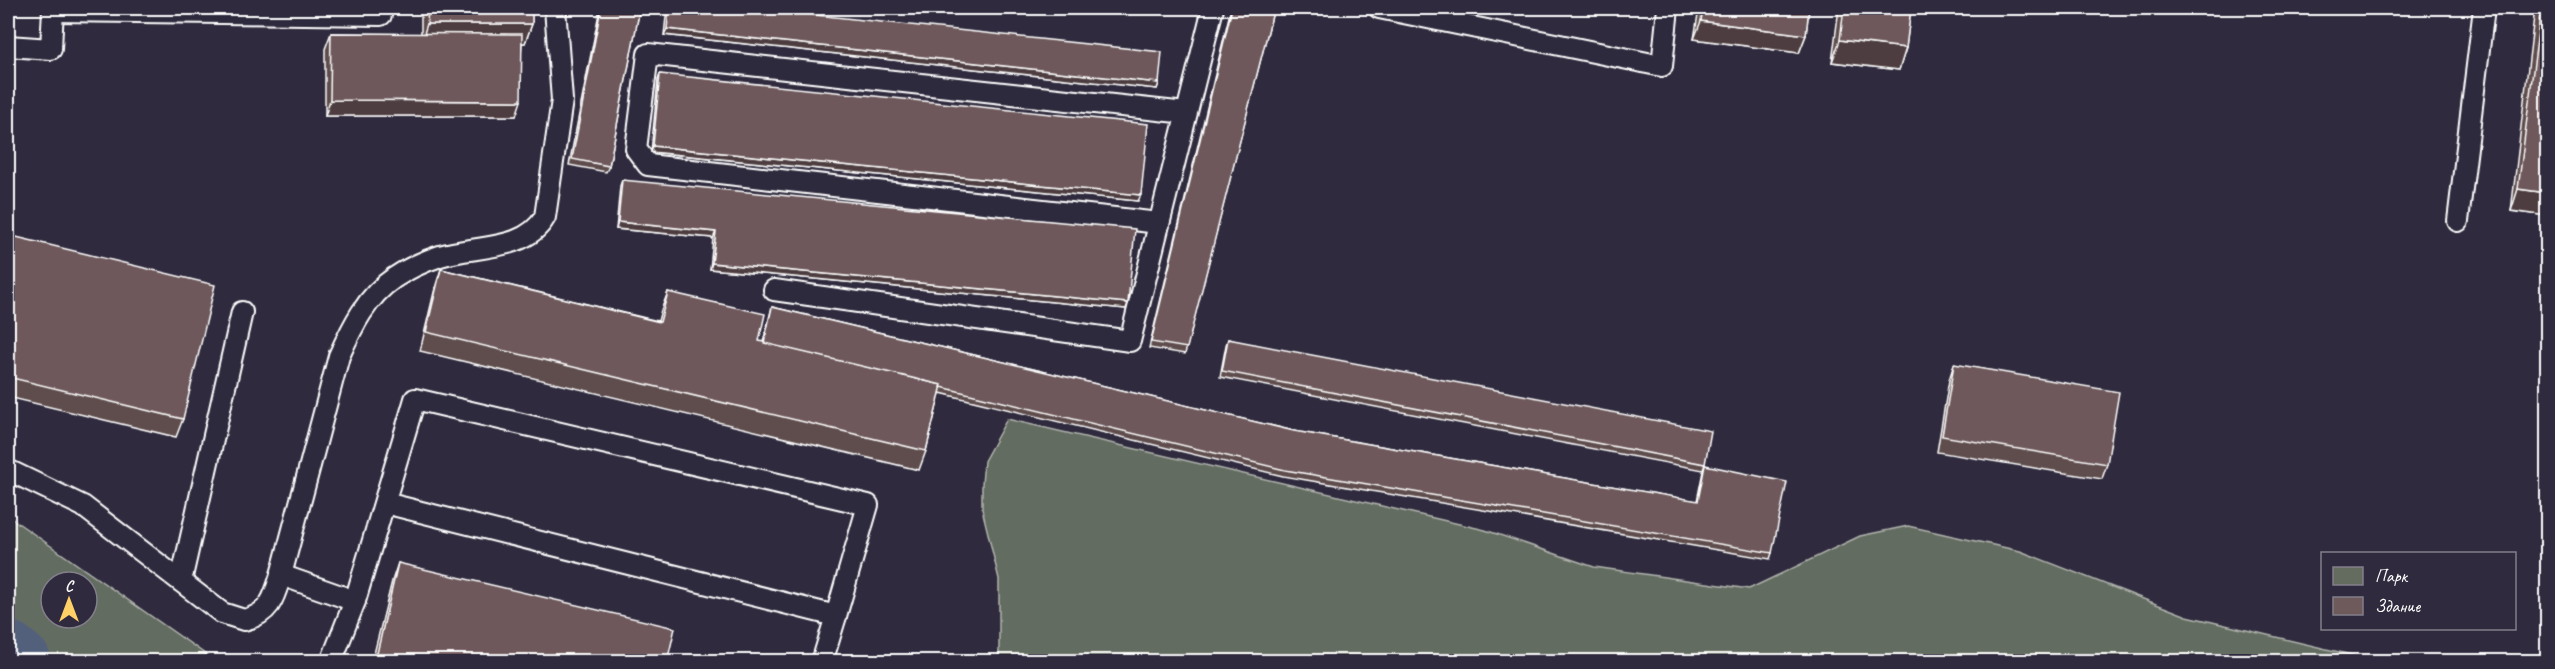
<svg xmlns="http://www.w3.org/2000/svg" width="2555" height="669" viewBox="0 0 2555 669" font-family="Caveat,sans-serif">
	<rect width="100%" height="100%" fill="#2f2a3d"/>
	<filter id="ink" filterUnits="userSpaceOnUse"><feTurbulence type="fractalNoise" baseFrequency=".0167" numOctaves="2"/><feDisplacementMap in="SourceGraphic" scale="12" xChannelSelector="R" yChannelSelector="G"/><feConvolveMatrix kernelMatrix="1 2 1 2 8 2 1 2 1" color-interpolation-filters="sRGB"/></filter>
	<g filter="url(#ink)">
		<g fill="#646c60" stroke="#b2b6b0" stroke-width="1.5" fill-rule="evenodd">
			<path d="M1007 419 1485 530 1594 567 1749 589 1860 536 1908 526 2020 551 2187 616 2377 661H999V579L982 509V484L984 461Z"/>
			<path d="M8 516 215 661H8ZM51 582H87V618H51Z"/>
		</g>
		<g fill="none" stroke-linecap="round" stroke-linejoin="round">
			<path stroke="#52607b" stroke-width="64" d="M8 653 19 662"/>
			<defs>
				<g id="lane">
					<path d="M1379 8 1662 66 1668 8"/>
					<path d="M53 11 381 15 382 8"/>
					<path d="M8 46 51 49 53 8"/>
					<path d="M2458 221 2484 8"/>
					<path d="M1159 223 648 165 636 149 648 54 1186 113"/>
					<path d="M774 290 1130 341 1213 8"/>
					<path d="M8 470 83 506 222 613 244 620C270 614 274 598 281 575L339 356C352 327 367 296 394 278 407 269 425 261 440 256 475 245 525 252 545 217L562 100 555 8"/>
					<path d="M281 575 355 601 415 399 868 505 836 616 385 503"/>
					<path d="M181 581 242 312"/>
					<path d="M331 662 355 601"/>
					<path d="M822 662 836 616"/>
				</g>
			</defs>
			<use href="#lane" stroke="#fff" stroke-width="24"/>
			<use href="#lane" stroke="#2f2a3d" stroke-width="20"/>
		</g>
		<g fill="#5f4d4e" stroke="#fff" stroke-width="1.5">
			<path d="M421 8H532V24L525 43H522L516 116H325V49L331 33 421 34Z"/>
			<path d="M600 8H640L609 166 606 172 569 165Z"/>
			<path d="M667 8H750L1159 83 1157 89 664 35Z"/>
			<path d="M1231 8H1274L1185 354 1149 348Z"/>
			<path d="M1699 8H1809L1806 35 1799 53 1694 39Z"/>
			<path d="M1839 8H1911L1906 48 1899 70 1832 62Z"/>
			<path d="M2535 8H2547V216L2511 211Z"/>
			<path d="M660 74 1138 201 651 152 658 80Z"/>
			<path d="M622 180 1128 303 1126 309 710 269 713 238 616 229 620 186Z"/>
			<path d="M8 235 183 419 176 437 8 397Z"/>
			<path d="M441 269 658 321 661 310 668 292 759 341 763 342 772 307 1294 431 1697 501 1703 471 1705 465 1772 553 1770 559 1283 476 940 393 926 451 919 470 420 351 435 288Z"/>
			<path d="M1228 339 1705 464 1703 470 1220 377 1226 345Z"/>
			<path d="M1954 364 2107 464 2102 479 1937 452 1949 380Z"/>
			<path d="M398 563 667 662H372L392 581Z"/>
		</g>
		<g fill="#4d3e40" stroke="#fff" stroke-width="1.5">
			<path d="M1701 21 1806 35 1799 53 1694 39Z"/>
			<path d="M427 24H532L525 43H421Z"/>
			<path d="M667 29 1159 83 1157 89 664 35Z"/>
			<path d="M1840 40 1906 48 1899 70 1832 62Z"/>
			<path d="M330 100 521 101 516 116H325Z"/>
			<path d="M653 146 1141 195 1138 201 651 152Z"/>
			<path d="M2518 189 2547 193V216L2511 211Z"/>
			<path d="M618 222 716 232 713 238 616 229Z"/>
			<path d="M712 263 1128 303 1126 309 710 269Z"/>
		</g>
		<g fill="#6e595b" stroke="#fff" stroke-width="1.5">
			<path d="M428 8H532V24H427Z"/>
			<path d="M601 8H640L609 166 572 159Z"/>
			<path d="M669 8H750L1162 52 1159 83 667 29Z"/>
			<path d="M1232 8H1274L1187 348 1151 342Z"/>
			<path d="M1703 8H1809L1806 35 1701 21Z"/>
			<path d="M1844 8H1911L1906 48 1840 40Z"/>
			<path d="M2541 8H2547V193L2518 189Z"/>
			<path d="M331 33 522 34 521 101 330 100Z"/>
			<path d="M660 74 1148 124 1141 195 653 146Z"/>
			<path d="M622 180 1135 229 1128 303 712 263 716 232 618 222Z"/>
			<path d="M8 235 215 285 183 419 8 377Z"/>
			<path d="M441 269 660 322 668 292 765 314 759 341 942 385 926 451 426 332Z"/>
			<path d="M772 307 1294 431 1698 501 1705 465 1787 482 1772 553 1285 470 941 387 942 385 764 343Z"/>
			<path d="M1228 339 1711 431 1705 464 1222 371Z"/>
			<path d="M1954 364 2119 392 2107 464 1942 436Z"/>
			<path d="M398 563 675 628 667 662H375Z"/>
		</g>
	</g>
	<rect width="2555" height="669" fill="none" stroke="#2f2a3d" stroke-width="30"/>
	<rect x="15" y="15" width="2525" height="639" fill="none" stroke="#fff" stroke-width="2" filter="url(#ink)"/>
	<rect x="2321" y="552" width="195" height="78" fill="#2f2a3d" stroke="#827f8b" stroke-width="1.5"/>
	<rect x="2333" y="567" width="30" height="18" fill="#646c60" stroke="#827f8b" stroke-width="1.5"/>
	<text x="2375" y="582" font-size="18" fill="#ffffff">Парк</text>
	<rect x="2333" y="597" width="30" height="18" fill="#6e595b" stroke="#827f8b" stroke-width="1.5"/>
	<text x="2375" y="612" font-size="18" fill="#ffffff">Здание</text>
	<g transform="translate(69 600)"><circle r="28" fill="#2f2a3d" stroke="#827f8b" stroke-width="1.5"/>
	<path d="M0-4.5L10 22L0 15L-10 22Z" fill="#ffd166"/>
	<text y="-9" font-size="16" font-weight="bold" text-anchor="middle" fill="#ffffff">С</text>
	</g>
</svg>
